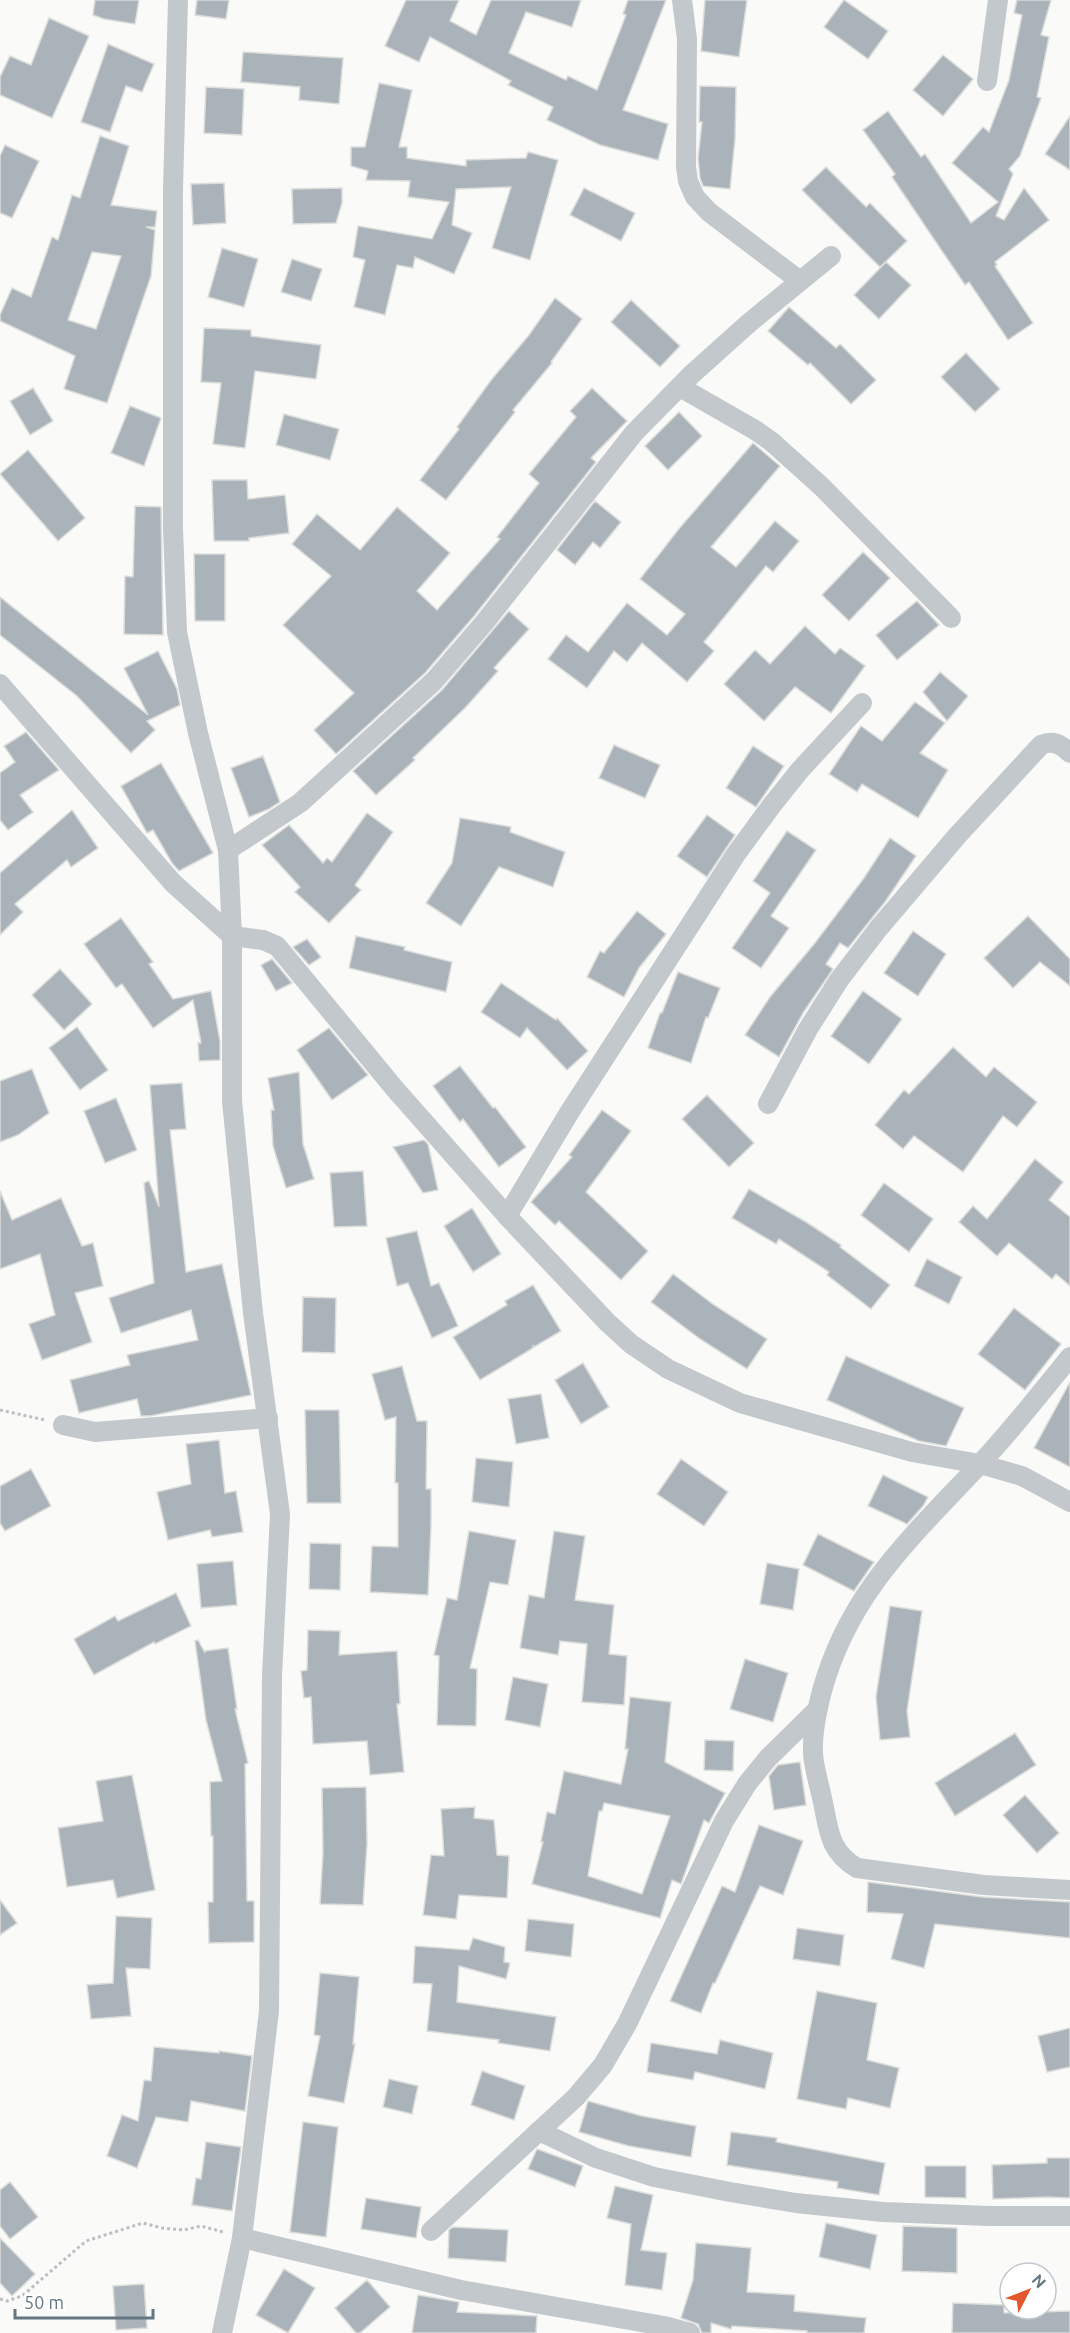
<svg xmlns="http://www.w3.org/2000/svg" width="1070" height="2333" viewBox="0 0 1070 2333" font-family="Ubuntu,sans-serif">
	<rect width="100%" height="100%" fill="#fafaf8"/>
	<g fill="#aab3b9" stroke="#dcdcda" stroke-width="1.5" fill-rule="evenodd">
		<path d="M95 0H139L135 24 104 19 93 15Z"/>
		<path d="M197 0H229L226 19 195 15Z"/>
		<path d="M406 0H459L450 21 476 35 491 0H581L572 27 526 12 509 53 566 80 568 76 597 90 626 15 623 14 628 0H666L623 110 668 124 658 160 600 145 547 120 553 107 508 85 511 81 430 37 419 62 385 46Z"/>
		<path d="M705 0H747L739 57 701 51Z"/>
		<path d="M844 0 888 31 868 59 824 27Z"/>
		<path d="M1017 0H1051L1041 35 1049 37 1037 97 1041 98 1020 156 1009 169 1013 174 996 216 1004 220 1024 188 1049 220 995 262 997 265 995 266 1033 323 1008 340 969 282 965 285 892 177 895 174 863 130 888 111 921 157 925 154 971 223 998 202 952 163 983 127 989 132 1009 80 1022 15 1014 13Z"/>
		<path d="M49 18 89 36 52 118 0 95V77L10 56 31 65Z"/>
		<path d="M108 44 154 64 142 92 126 86 110 132 81 122Z"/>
		<path d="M243 52 343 58 339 104 299 100 300 87 241 82Z"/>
		<path d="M943 55 973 79 943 116 913 90Z"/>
		<path d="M379 83 412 90 399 147H407V158L466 166V160L526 158 528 152 558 160 530 260 492 248 511 187 456 189 452 225 472 233 454 274 415 257 413 268 397 265 385 315 354 307 365 260 353 257 358 226 432 239 449 202 408 197 410 181 366 180 368 171 351 166V147H365Z"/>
		<path d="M700 86 736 87 735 139 730 189 703 186 700 178 698 158 702 122H699Z"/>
		<path d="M206 87 244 89 242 135 204 133Z"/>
		<path d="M1070 116V170L1045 154Z"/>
		<path d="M100 136 129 146 111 205 157 211 155 227H146L155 230 151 276 107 403 64 389 75 356 0 321V315L12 288 31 297 52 237 58 240 72 195 80 198ZM92 252 121 256 96 329 68 320Z"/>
		<path d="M5 145 39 161 12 218 0 213V156Z"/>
		<path d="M826 167 866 207 870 203 907 241 880 267 802 190Z"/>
		<path d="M224 183 226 223 193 225 191 184Z"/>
		<path d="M342 188V203L336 223 293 224 292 189Z"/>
		<path d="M584 188 635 213 621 241 570 215Z"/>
		<path d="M222 248 258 259 244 307 208 297Z"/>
		<path d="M292 259 322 269 311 301 281 292Z"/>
		<path d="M886 262 911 285 879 319 854 295Z"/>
		<path d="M555 298 582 319 551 362 552 363 513 410 515 412 446 500 420 480 459 429 457 427 492 379 529 335Z"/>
		<path d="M631 300 680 346 660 367 611 322Z"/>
		<path d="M789 307 836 348 840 344 876 380 851 404 810 363 808 365 768 331Z"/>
		<path d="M204 328 251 330V336L321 345 316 379 255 371 245 448 213 444 221 383 201 382Z"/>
		<path d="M966 353 1000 389 975 412 941 377Z"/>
		<path d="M33 388 53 421 30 435 10 401Z"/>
		<path d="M592 388 627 421 591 458 596 462 475 615 425 673 336 754 314 730 354 693 283 625 331 576 292 544 317 514 360 550 397 507 450 553 417 591 437 610 500 539 497 537 539 483 529 474 576 417 570 411Z"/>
		<path d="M130 406 161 418 144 466 111 453Z"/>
		<path d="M679 412 702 436 668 470 645 446Z"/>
		<path d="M284 414 339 429 330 460 276 445Z"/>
		<path d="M753 443 780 466 711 547 736 567 775 521 799 541 773 572 766 566 704 642 714 651 687 682 642 643 627 662 614 651 587 688 548 659 566 635 588 652 627 603 667 635 685 614 640 579 678 530Z"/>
		<path d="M28 450 85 518 58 541 0 474Z"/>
		<path d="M212 480H247L248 499 285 495 289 533 249 538V541H214Z"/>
		<path d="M595 501 621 522 600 548 593 542 575 565 557 550Z"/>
		<path d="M135 506 161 507 163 635 124 634 125 576 133 577Z"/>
		<path d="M863 552 890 578 849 621 822 595Z"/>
		<path d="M194 554H225V621H195Z"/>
		<path d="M0 597 148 715 124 668 158 651 177 689 180 705 147 721 155 730 131 753 77 696 0 635Z"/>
		<path d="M917 601 939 625 897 660 876 635Z"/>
		<path d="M509 611 529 629 494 668 498 671 465 708 413 758 415 760 376 795 353 771 442 690Z"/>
		<path d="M805 626 835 654 840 648 865 666 831 713 795 687 764 721 724 684 755 650 770 664Z"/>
		<path d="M940 672 968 696 947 721 923 692Z"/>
		<path d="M915 702 945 723 920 753 948 770 918 818 862 784 857 792 829 774 861 726 882 741Z"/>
		<path d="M26 732 59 770 20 795 33 812 8 830 0 820V773L15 762 4 746Z"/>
		<path d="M614 745 660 765 645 798 599 778Z"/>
		<path d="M753 746 784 766 756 807 726 788Z"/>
		<path d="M263 756 280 802 269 809 249 817 231 768Z"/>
		<path d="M161 763 213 853 179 871 172 863 153 830 147 833 121 786Z"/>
		<path d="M72 810 98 848 71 867 67 860 15 904 23 912 0 935V873Z"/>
		<path d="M367 813 393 832 355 885 361 890 329 923 295 892 300 887 262 845 289 825 323 863 327 858 332 862Z"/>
		<path d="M707 815 735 835 707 877 677 856Z"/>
		<path d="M460 818 511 827 510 832 565 852 553 887 499 867 461 926 426 903 452 863Z"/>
		<path d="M787 831 816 850 771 916 789 928 761 968 732 948 770 893 753 881Z"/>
		<path d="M890 838 916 856 885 902 848 948 840 943 826 964 833 969 803 1013 779 1057 745 1035 770 997 815 943 864 878Z"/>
		<path d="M637 911 666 934 639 968 624 997 587 977 600 951 604 953Z"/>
		<path d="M1028 916 1070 959V986L1040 962 1013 988 984 958Z"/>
		<path d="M121 918 153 962 149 964 173 999 211 991 220 1041V1060L199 1061 198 1043H201L193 1000 153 1028 122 984 116 988 84 944Z"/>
		<path d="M913 931 946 954 918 996 884 973Z"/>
		<path d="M356 936 405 947 404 950 452 962 446 992 349 968Z"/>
		<path d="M307 939 321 957 309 965 293 947Z"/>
		<path d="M272 959 292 983 276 991 261 965Z"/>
		<path d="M60 969 92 1004 64 1030 32 995Z"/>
		<path d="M678 972 720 988 708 1018 706 1017 691 1063 648 1048 660 1013H662Z"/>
		<path d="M501 983 556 1020 557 1018 588 1051 567 1070 527 1028 520 1038 481 1012Z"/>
		<path d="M863 991 902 1019 869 1064 831 1036Z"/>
		<path d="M77 1027 108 1070 80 1090 49 1048Z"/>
		<path d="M329 1028 368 1075 332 1100 297 1050Z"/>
		<path d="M953 1047 986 1077 994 1067 1037 1102 1017 1127 1003 1116 963 1172 914 1136 903 1149 875 1125 904 1090 909 1094Z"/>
		<path d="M460 1066 493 1108 495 1107 526 1147 499 1167 463 1119 460 1122 433 1086Z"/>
		<path d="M32 1069 49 1113 18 1135 0 1142V1081Z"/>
		<path d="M299 1072 303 1144 314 1179 286 1188 273 1146 271 1110H274L268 1078Z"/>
		<path d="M182 1083 186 1129 170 1130 186 1272 222 1264 251 1395 150 1416H141L137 1399 79 1413 70 1380 130 1365 127 1355 198 1340 191 1310 121 1333 109 1298 154 1283 144 1183 149 1181 159 1207 150 1085Z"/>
		<path d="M707 1095 754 1143 729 1167 682 1119Z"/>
		<path d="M116 1098 137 1150 105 1163 84 1111Z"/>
		<path d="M602 1110 631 1131 586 1192 648 1251 621 1280 559 1221 555 1225 531 1202 572 1157 569 1155Z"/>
		<path d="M424 1140 428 1144 438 1190 423 1193 393 1147Z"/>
		<path d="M1035 1159 1063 1182 1049 1200 1070 1217V1286L1056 1274 1052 1279 1009 1243 997 1256 959 1222 973 1206 987 1219Z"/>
		<path d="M363 1171 367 1226 334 1227 330 1173Z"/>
		<path d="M884 1183 933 1219 909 1252 861 1215Z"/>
		<path d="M749 1189 806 1222 841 1245 840 1247 890 1285 871 1309 827 1275 829 1272 779 1239 776 1244 732 1218Z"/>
		<path d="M0 1191 12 1220 61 1198 82 1246 93 1243 103 1286 75 1293 92 1342 42 1360 29 1324 55 1315 40 1254 0 1269Z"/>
		<path d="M472 1208 501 1254 473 1272 444 1226Z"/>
		<path d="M417 1231 431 1286 439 1283 458 1326 432 1338 408 1283 397 1286 386 1238Z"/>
		<path d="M927 1259 962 1277 949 1304 914 1286Z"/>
		<path d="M673 1274 714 1305 767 1339 747 1369 700 1339 651 1302Z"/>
		<path d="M533 1285 561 1331 534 1347 533 1345V1348L480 1380 453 1337 507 1305 505 1301Z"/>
		<path d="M303 1297 336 1298 335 1353 302 1352Z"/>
		<path d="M1014 1308 1061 1344 1025 1390 978 1354Z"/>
		<path d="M846 1356 964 1408 946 1446 919 1441 827 1400Z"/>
		<path d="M583 1363 609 1407 581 1424 555 1380Z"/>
		<path d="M402 1366 417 1421H427L426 1489H431V1526L428 1595 370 1592 372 1546 398 1547V1483H395L396 1417 385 1420 372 1374Z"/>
		<path d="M1070 1382V1467L1034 1448Z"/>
		<path d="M541 1394 549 1438 516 1444 508 1399Z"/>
		<path d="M305 1410H339L341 1503H307Z"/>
		<path d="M219 1440 225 1493 236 1491 243 1532 212 1537 210 1530 168 1540 157 1492 191 1484 186 1444Z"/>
		<path d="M476 1458 513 1462 509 1507 472 1502Z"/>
		<path d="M681 1459 728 1492 704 1526 657 1494Z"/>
		<path d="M31 1469 51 1506 5 1531 0 1523V1486Z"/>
		<path d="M883 1475 928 1497 923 1506 907 1524 868 1506Z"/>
		<path d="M469 1531 516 1540 508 1585 490 1582 470 1668 477 1669 476 1726 437 1725 439 1656 434 1655 447 1598 457 1600Z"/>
		<path d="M554 1531 585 1536 575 1600 614 1605 609 1654 627 1656 624 1705 582 1702 587 1644 560 1641 558 1655 520 1648 529 1595 544 1598Z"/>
		<path d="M818 1534 874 1562 854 1591 803 1565Z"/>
		<path d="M310 1543 341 1544 340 1590 309 1589Z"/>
		<path d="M233 1561 237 1605 201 1608 197 1564Z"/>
		<path d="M767 1563 799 1569 793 1610 760 1604Z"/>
		<path d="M176 1593 191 1626 155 1644 154 1642 94 1675 74 1639 115 1616 118 1621Z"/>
		<path d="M890 1606 922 1611 907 1711 910 1737 880 1740 876 1697Z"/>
		<path d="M308 1630 340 1631 339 1655 397 1651 400 1704H397L404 1772 370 1775 367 1741 313 1744 311 1697 304 1698 301 1671 307 1670Z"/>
		<path d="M198 1640 205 1653V1651L228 1648 237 1709H235L248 1763 245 1764 247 1901H254V1942L209 1943 208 1902H213V1836H211L210 1782 222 1781 206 1720 195 1641Z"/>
		<path d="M745 1659 788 1673 773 1722 730 1709Z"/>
		<path d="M513 1677 548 1684 540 1727 505 1720Z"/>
		<path d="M630 1697 671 1702 665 1762 725 1793 709 1823 704 1820 681 1884 672 1880 660 1918 532 1884 543 1842H541L547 1812 555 1814 564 1771 621 1784 628 1749H625ZM604 1803 670 1816 642 1894 588 1876 599 1811H602Z"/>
		<path d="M1015 1733 1036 1765 955 1816 935 1783Z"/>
		<path d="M705 1740 734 1741 733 1771 704 1770Z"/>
		<path d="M800 1762 806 1805 774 1810 769 1776 778 1765Z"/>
		<path d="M132 1775 155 1890 117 1898 113 1880 67 1887 58 1828 103 1821 96 1781Z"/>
		<path d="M366 1787 367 1844 363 1905 320 1904 323 1852 322 1788Z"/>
		<path d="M1025 1795 1059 1833 1037 1853 1003 1815Z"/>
		<path d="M475 1807 474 1818 494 1820 497 1855 509 1856 507 1898 459 1895 456 1919 423 1915 431 1855 444 1856 441 1809Z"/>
		<path d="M759 1825 803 1841 783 1895 760 1886 715 1983H713L701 2013 670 2001 722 1886 735 1892Z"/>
		<path d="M868 1882 982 1897 1070 1902V1938L935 1924 924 1968 891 1959 903 1914 867 1912Z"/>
		<path d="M0 1900 17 1923 0 1935Z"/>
		<path d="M116 1916 152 1918 150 1969 126 1968 131 2016 91 2019 87 1985 113 1983Z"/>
		<path d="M528 1919 574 1924 571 1957 525 1951Z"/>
		<path d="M797 1928 844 1935 840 1966 793 1959Z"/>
		<path d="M473 1938 505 1947 504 1962 510 1963 506 1979 459 1966 457 2002 556 2017 550 2051 498 2043 499 2040 427 2031 432 1984 413 1983 415 1946 469 1950Z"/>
		<path d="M320 1973 359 1977 353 2044H355L344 2103 308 2096 320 2036 314 2035Z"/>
		<path d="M817 1991 877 2003 867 2060 899 2068 890 2108 848 2098 846 2109 797 2099Z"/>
		<path d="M1070 2028V2067L1047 2072 1038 2036Z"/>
		<path d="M720 2040 773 2053 765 2089 695 2072 693 2080 647 2072 651 2043 717 2054Z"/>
		<path d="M154 2047 219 2053V2051L252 2056 245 2111 191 2101 188 2122 156 2117 137 2168 107 2156 122 2115 138 2121 144 2080 151 2081Z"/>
		<path d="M482 2071 525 2086 514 2120 471 2105Z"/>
		<path d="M389 2079 418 2086 412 2114 383 2107Z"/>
		<path d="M588 2101 642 2116 696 2126 691 2157 629 2146 579 2132Z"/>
		<path d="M303 2122 338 2127 326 2237 290 2232Z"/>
		<path d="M731 2132 777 2138 776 2142 885 2163 879 2195 837 2188 838 2182 727 2165Z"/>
		<path d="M206 2142 241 2147 232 2211 192 2205 196 2178 201 2179Z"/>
		<path d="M537 2149 583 2166 575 2187 528 2169Z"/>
		<path d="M1047 2158H1070V2198L1047 2197 993 2199 992 2165 1047 2163Z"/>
		<path d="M925 2166H966V2198L925 2197Z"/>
		<path d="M10 2182 38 2217 10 2239 0 2226V2190Z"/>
		<path d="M615 2186 653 2195 641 2250 667 2253 662 2290 625 2285 631 2224 607 2218Z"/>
		<path d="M366 2198 421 2207 416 2238 361 2229Z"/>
		<path d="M826 2223 877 2235 870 2269 819 2257Z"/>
		<path d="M903 2226 957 2228V2273L902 2271Z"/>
		<path d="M453 2227 508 2230 506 2262 448 2258 449 2230Z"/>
		<path d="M0 2238 35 2274 12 2296 0 2283Z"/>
		<path d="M696 2243 751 2248 747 2292 795 2295 794 2311 866 2318 864 2333H807V2331L732 2326 731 2329 711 2323V2333H702L698 2324 681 2318 693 2280Z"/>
		<path d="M284 2269 315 2288 288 2333 256 2315Z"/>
		<path d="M367 2280 390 2307 360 2333H356L335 2308Z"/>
		<path d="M144 2284 147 2328 116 2330 113 2286Z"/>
		<path d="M418 2295 459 2302 457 2312 537 2316 536 2333H412Z"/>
		<path d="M953 2303 1004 2305V2313L1070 2311V2333H952Z"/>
	</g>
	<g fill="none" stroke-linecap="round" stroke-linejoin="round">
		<g stroke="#bbbfc2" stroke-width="3" stroke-dasharray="3 3" stroke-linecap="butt">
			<path d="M0 1410 45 1420"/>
			<path d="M0 2299 7 2301 22 2296 86 2241 143 2223 162 2228 184 2230 201 2226 223 2232"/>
		</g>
		<g stroke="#c3c8cc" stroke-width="20">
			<path d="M178 0 173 189V529L177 632 198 733 228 850 232 936V1101L253 1313 280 1514 272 1676 269 2011 242 2238 222 2333"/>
			<path d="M682 0 687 39 686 167 688 181 695 197 709 212 800 281"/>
			<path d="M987 81 998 0"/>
			<path d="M680 387 755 430 772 442 822 487 951 618"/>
			<path d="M0 684 173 883 232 936 263 940 277 946 395 1089 507 1216 607 1322 631 1344 668 1369 740 1403 912 1452 980 1464 1022 1476 1070 1502"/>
			<path d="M228 850 300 803 434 681 484 623 634 433 691 375 749 323 831 256"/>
			<path d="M768 1104 808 1029 839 980 878 929 957 836 1041 745C1053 740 1061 744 1070 753"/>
			<path d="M507 1216 569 1113 736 854 772 805 800 770 862 703"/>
			<path d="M1070 1357C1040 1394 1011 1431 979 1465 912 1537 849 1592 822 1691 817 1710 812 1733 813 1754 814 1768 819 1784 822 1798 829 1829 828 1851 857 1868L984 1885 1070 1890"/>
			<path d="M63 1425 95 1432 268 1418"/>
			<path d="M539 2131 596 2158 654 2177 730 2192 796 2203 883 2212 989 2216H1070"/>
			<path d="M431 2231 576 2097 603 2065 627 2024 724 1821 747 1784 768 1758 816 1711"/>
			<path d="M242 2238 461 2290 664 2326 690 2333"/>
		</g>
	</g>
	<g transform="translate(1028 2291) rotate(48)"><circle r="28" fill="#ffffff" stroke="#c1c8cd" stroke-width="1.5"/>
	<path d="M0-4.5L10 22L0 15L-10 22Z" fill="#e4572e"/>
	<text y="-9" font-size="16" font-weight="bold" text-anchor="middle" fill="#657683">N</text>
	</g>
	<path d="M15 2309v9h138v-9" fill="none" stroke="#657683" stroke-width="3"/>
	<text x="24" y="2309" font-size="18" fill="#657683" stroke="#ffffff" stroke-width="4.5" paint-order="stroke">50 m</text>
</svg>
